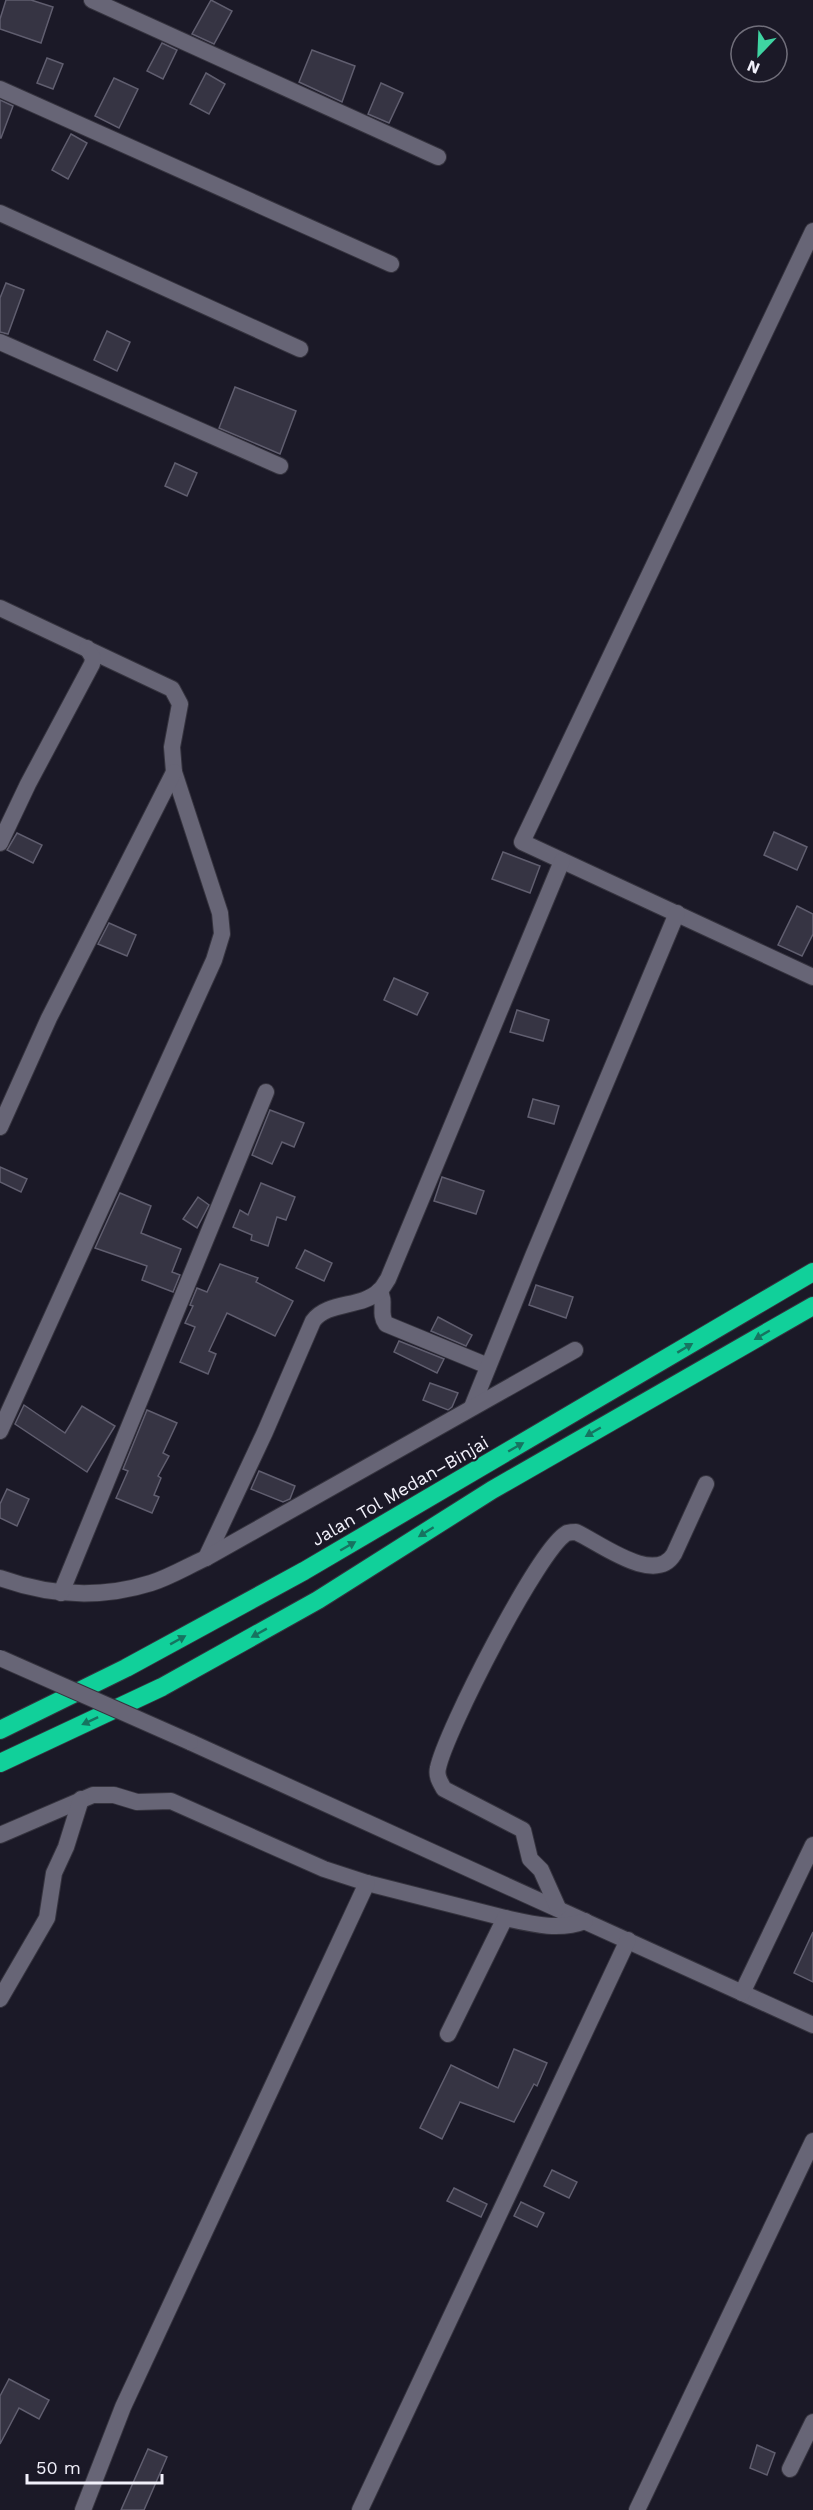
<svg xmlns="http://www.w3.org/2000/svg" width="813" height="2510" viewBox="0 0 813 2510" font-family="'Work Sans',sans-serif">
	<rect width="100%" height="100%" fill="#1b1927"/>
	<g fill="#363443" stroke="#605e6f" stroke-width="1.5">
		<path d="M6 0H31L53 7 41 43 0 29V19Z"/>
		<path d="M211 0 232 11 214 44 192 34Z"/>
		<path d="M162 43 177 50 163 79 147 71Z"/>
		<path d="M312 50 355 66 342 102 299 82Z"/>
		<path d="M47 58 63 64 53 89 37 83Z"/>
		<path d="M206 73 225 84 209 114 190 104Z"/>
		<path d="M114 78 138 89 119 128 95 116Z"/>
		<path d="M381 83 403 93 389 123 368 114Z"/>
		<path d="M0 100 13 106 1 138H0Z"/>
		<path d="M71 134 87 143 68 179 52 170Z"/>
		<path d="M6 283 24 290 8 334 0 332V298Z"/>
		<path d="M107 331 130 342 117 371 94 360Z"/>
		<path d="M235 387 296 411 280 454 219 428Z"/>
		<path d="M175 463 197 473 187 496 165 486Z"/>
		<path d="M774 832 807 847 797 870 764 855Z"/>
		<path d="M17 833 42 845 33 863 7 850Z"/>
		<path d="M503 852 540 866 530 893 492 879Z"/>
		<path d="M797 906 813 914V934L802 956 778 945Z"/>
		<path d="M109 923 136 935 127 956 98 944Z"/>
		<path d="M394 978 428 993 417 1015 384 1000Z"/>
		<path d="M517 1010 549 1020 543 1041 510 1032Z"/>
		<path d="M533 1099 559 1106 554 1124 528 1117Z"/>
		<path d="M270 1110 304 1123 294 1147 282 1142 272 1164 252 1155Z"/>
		<path d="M0 1167 27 1179 21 1192 0 1182Z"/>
		<path d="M442 1177 484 1191 476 1214 434 1201Z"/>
		<path d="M261 1183 295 1197 286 1220 277 1217 268 1246 251 1240 252 1235 233 1227 240 1210 248 1215Z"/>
		<path d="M120 1193 151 1206 141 1233 181 1249 172 1272 180 1275 173 1292 142 1280 147 1266 95 1248Z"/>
		<path d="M198 1197 209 1205 197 1228 183 1219Z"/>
		<path d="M305 1250 332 1263 324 1281 296 1268Z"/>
		<path d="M220 1264 258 1278 256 1282 293 1301 275 1336 227 1313 209 1351 216 1354 208 1374 180 1362 195 1327 185 1323 193 1306 190 1305 197 1288 207 1292Z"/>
		<path d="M536 1285 573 1297 566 1318 529 1305Z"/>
		<path d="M438 1317 472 1335 466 1346 431 1331Z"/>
		<path d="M399 1341 444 1359 437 1373 394 1352Z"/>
		<path d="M430 1383 458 1393 452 1407 448 1410 423 1400Z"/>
		<path d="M24 1405 65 1433 82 1406 115 1426 87 1472 15 1424Z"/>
		<path d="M147 1410 177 1423 163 1453 169 1456 158 1476 161 1478 154 1495 159 1497 152 1513 116 1498 128 1471 123 1469Z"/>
		<path d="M259 1471 295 1486 290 1499 283 1502 251 1489Z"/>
		<path d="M7 1489 29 1499 17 1526 0 1518V1504Z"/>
		<path d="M813 1932V1982L794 1973Z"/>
		<path d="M514 2049 547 2063 537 2086 534 2084 514 2122 460 2102 442 2139 420 2128 451 2065 498 2088Z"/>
		<path d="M552 2170 577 2182 569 2198 544 2186Z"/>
		<path d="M454 2188 487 2204 481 2217 447 2201Z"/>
		<path d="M521 2202 544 2213 537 2227 514 2216Z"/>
		<path d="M9 2379 49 2400 39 2419 19 2408 0 2444V2396Z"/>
		<path d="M757 2445 775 2453 767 2475 750 2468Z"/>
		<path d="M148 2449 167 2457 144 2510H121Z"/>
	</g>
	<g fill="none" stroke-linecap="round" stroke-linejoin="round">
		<defs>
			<g id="minor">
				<path d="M92 0 438 157"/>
				<path d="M0 89 391 264"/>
				<path d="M0 213 300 349"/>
				<path d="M813 231 522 842 813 977"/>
				<path d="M0 342 280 466"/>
				<path d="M0 608 172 689 180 704 172 747 174 772 220 913 222 934 214 960 0 1431"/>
				<path d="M0 843 28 784 92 664 93 658 87 648"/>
				<path d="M0 1127 49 1018 174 772"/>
				<path d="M379 1291C387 1302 378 1313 386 1324L488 1366"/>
				<path d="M472 1407 533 1256 677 913"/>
				<path d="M206 1558 265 1432 313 1321C327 1301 362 1308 379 1291 383 1288 385 1283 388 1279L562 861"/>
				<path d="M0 1578C50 1596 100 1599 151 1583 170 1577 188 1566 206 1558L575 1350"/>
				<path d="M61 1593 266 1092"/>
				<path d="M190 1742 813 2025"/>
				<path d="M0 1835 93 1795H114L137 1802 171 1801 324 1869 367 1883 505 1918"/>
				<path d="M558 1908 541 1870 530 1859 523 1830 444 1789C440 1782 436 1776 438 1768 445 1733 539 1548 567 1533 571 1532 572 1532 576 1532 600 1543 655 1586 674 1554L706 1484"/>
				<path d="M742 1993 813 1845"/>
				<path d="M0 1999 47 1918 54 1873 66 1847 81 1799"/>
				<path d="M448 2034 505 1918C532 1924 559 1931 585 1921"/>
				<path d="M790 2469 813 2422"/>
				<path d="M83 2510 123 2407 367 1883"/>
				<path d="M360 2510 628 1940"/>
				<path d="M637 2510 813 2141"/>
			</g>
			<g id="motorway">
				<path d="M0 1730 126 1668 304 1571 813 1272"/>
				<path d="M0 1763 162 1687 318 1600 492 1490 813 1306"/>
			</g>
		</defs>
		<use href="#minor" stroke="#35333e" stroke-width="18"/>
		<use href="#motorway" stroke="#35333e" stroke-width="20"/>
		<use href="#minor" stroke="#676576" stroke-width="16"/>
		<use href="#motorway" stroke="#11d09a" stroke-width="18"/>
		<defs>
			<path id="minor-bridge" d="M0 1658 190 1742"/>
		</defs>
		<use href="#minor-bridge" stroke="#35333e" stroke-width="18" stroke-linecap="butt"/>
		<use href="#minor-bridge" stroke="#676576" stroke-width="16"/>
	</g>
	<defs><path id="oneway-solid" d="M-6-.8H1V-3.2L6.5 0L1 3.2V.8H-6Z" transform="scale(1.5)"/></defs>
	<g fill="#167460">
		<use href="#oneway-solid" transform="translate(762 1335) rotate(150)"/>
		<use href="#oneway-solid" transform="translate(685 1348) rotate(-31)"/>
		<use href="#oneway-solid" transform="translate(593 1432) rotate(150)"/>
		<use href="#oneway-solid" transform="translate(516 1447) rotate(-30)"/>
		<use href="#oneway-solid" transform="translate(426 1532) rotate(148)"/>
		<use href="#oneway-solid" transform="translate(348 1546) rotate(-30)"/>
		<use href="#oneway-solid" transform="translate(259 1633) rotate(151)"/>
		<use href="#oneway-solid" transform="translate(178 1640) rotate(-29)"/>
		<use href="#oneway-solid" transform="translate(90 1721) rotate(155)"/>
	</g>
	<g text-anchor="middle" stroke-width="4.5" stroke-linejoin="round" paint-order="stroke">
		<g font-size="18" fill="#f1f0fa" stroke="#1b1927">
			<text transform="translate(400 1491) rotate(-30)" y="6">Jalan Tol Medan–Binjai</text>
		</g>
	</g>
	<g transform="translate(759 54) rotate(203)"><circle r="28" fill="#1b1927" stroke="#716f7b" stroke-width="1.5"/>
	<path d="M0-4.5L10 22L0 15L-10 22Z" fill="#3fd4a2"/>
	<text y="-9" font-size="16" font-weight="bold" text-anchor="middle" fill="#f1f0fa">N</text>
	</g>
	<path d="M27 2474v9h135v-9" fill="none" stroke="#f1f0fa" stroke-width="3"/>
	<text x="36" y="2474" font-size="18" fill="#f1f0fa" stroke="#1b1927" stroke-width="4.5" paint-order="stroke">50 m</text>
</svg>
